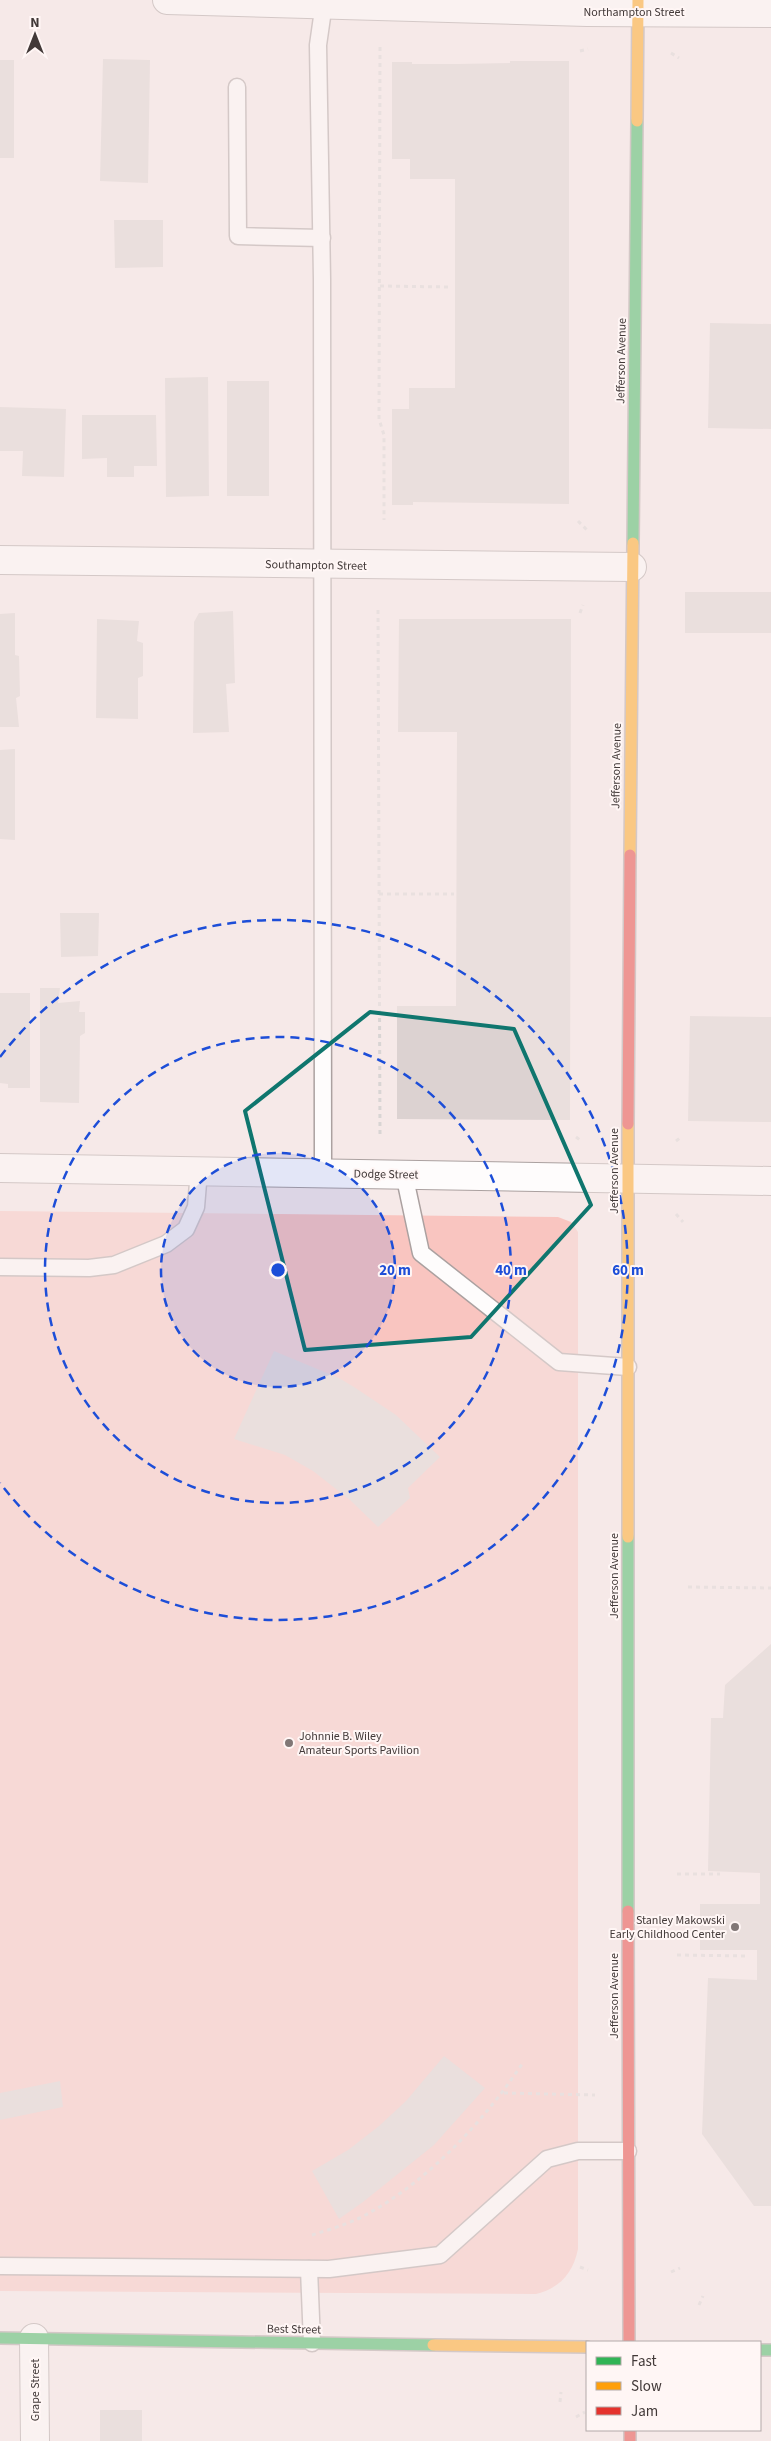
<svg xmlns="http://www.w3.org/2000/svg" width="771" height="2441" viewBox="0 0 771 2441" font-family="'Source Sans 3',sans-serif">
	<rect width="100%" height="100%" fill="#f6e9e8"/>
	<path fill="#f9c5c0" d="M0 1211 558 1217 571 1222 578 1232V2249C573 2273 560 2288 536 2294L0 2291Z"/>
	<g fill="#dcd2d1">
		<path d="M103 59 150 60 148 183 100 181Z"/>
		<rect x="0" y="60" width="14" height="98"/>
		<path d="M510 61H569V504L413 502V505H392V409H409V388H455V179H410V159H392V62H412V64H458L510 63Z"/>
		<path d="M114 220H163V267L115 268Z"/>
		<path d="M710 323 771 324V429L708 428Z"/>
		<path d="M208 377 209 496 166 497 165 378Z"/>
		<rect x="227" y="381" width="42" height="115"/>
		<path d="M0 407 66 409 64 477 22 476 23 451H0Z"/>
		<path d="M82 415H156L157 466H134V477H107V458L82 459Z"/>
		<rect x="685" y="592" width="86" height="41"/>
		<path d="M233 611 235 683 226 684 229 732 193 733 194 622 199 613Z"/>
		<path d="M15 613V655L19 656 20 696 16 698 19 727H0V614Z"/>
		<path d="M97 619 139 621 137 641 143 643V676L138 678V719L96 718Z"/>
		<path d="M399 619H571L570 1120 397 1119V1006H456L457 732H398Z"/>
		<path d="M15 749V840L0 839V750Z"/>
		<path d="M60 913H99L98 956 61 957Z"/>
		<path d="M40 988H60L58 1003 80 1001 79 1012H85V1033L80 1036 79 1103 40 1102Z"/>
		<path d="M0 993H30V1088H8V1084L0 1083Z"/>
		<path d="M690 1016 771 1017V1122L688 1121Z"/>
		<path d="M274 1351 339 1378 354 1387 396 1415 440 1457 408 1488 410 1498 378 1527 350 1500 313 1471 285 1455 234 1439Z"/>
		<path d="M771 1644V2206H754L702 2134 708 1978 757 1980V1950H700V1904H760V1873L708 1871 711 1718H723L725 1685Z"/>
		<path d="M444 2056 485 2088 434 2145 363 2202 339 2219 312 2171 348 2150 379 2126 406 2101Z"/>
		<path d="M60 2081 63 2107 0 2120V2093Z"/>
		<rect x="100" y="2410" width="42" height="31"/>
	</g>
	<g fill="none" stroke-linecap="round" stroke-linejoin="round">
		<defs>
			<g id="lane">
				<path d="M237 87 238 236 322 238"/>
				<path d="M323 1173 322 279 318 45 324 3"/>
				<path d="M404 1174 421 1253 559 1362 628 1367"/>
				<path d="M0 1267 89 1268 114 1265 166 1244 186 1229 196 1207 199 1171"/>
				<path d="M0 2266 329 2269 440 2255 547 2159 578 2151H628"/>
				<path d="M309 2269 312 2343"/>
			</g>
			<g id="street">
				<path d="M167 0 587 12 771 13"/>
				<path d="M0 560 632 567"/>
				<path d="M0 1168 771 1181"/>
				<path d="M34 2338 35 2441"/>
			</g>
			<g id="fast">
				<path d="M633 543 637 121"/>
				<path d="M628 1537V1911"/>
				<path d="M0 2338 433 2345"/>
				<path d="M760 2350H771"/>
			</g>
			<g id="slow">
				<path d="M637 121 638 0"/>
				<path d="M630 855 633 543"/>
				<path d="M628 1124V1537"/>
				<path d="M433 2345 587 2347"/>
			</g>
			<g id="jam">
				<path d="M628 1124 630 855"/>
				<path d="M628 1911 629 2342"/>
				<path d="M630 2430V2441"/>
			</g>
		</defs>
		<use href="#lane" stroke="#aba1a0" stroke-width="19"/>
		<use href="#street" stroke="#aba1a0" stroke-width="30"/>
		<use href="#fast" stroke="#aba1a0" stroke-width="14"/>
		<use href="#slow" stroke="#aba1a0" stroke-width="14"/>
		<use href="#jam" stroke="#aba1a0" stroke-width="14"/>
		<g stroke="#d9d5d4" stroke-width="3" stroke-dasharray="4 4" stroke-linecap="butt">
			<path d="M380 47 379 419 384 435V520"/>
			<path d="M580 51 588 49"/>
			<path d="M671 53 679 58"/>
			<path d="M380 286 449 287"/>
			<path d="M578 521 587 530"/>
			<path d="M378 610 380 1136"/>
			<path d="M580 613 583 605"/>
			<path d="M379 894H454"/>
			<path d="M576 1137 580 1140"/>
			<path d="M676 1141 680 1138"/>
			<path d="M676 1214 683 1222"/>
			<path d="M688 1587 771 1588"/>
			<path d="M677 1874H720"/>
			<path d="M677 1955 748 1956"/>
			<path d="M504 2093 595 2095"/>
			<path d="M312 2235C331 2229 352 2223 369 2213 429 2180 485 2120 522 2064"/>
			<path d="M580 2267 588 2270"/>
			<path d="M671 2272 680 2268"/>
			<path d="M699 2305 703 2296"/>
			<path d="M560 2402 561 2392"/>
			<path d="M576 2417 585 2412"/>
		</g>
		<use href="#lane" stroke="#fefcfc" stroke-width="16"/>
		<use href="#street" stroke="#fefcfc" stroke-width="28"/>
		<use href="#fast" stroke="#30b455" stroke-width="11"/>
		<use href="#slow" stroke="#ff9f0a" stroke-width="11"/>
		<use href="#jam" stroke="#e5322d" stroke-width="11"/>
	</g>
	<path d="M0 0H771V2441H0ZM370 1012 514 1029 591 1205 471 1337 305 1350 245 1111Z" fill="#f6e9e8" fill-opacity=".55" fill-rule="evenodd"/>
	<path fill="none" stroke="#0f766e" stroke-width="4" stroke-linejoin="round" d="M370 1012 514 1029 591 1205 471 1337 305 1350 245 1111Z"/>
	<circle cx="278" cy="1270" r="117" fill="#1d4ed8" fill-opacity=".12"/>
	<g fill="none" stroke="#1d4ed8" stroke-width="2.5" stroke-dasharray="9 6">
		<circle cx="278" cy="1270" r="117"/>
		<circle cx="278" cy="1270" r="233"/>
		<path d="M0 1057A350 350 0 1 1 0 1483"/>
	</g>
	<g fill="#817776" stroke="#fff6f5" stroke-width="2">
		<circle cx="289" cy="1743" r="5"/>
		<circle cx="735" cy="1927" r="5"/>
	</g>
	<g text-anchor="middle" stroke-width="4" stroke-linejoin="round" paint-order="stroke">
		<g font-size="12" fill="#423938" stroke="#fff6f5">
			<text x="634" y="16">Northampton Street</text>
			<text transform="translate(621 361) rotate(-89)" y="4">Jefferson Avenue</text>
			<text transform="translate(316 565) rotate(1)" y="4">Southampton Street</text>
			<text transform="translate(616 766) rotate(-89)" y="4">Jefferson Avenue</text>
			<text transform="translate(614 1171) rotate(-90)" y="4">Jefferson Avenue</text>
			<text transform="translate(386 1174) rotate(1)" y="4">Dodge Street</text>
			<text transform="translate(614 1576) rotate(-90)" y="4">Jefferson Avenue</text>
			<text transform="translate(614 1996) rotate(-90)" y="4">Jefferson Avenue</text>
			<text transform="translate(294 2329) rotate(1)" y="4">Best Street</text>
			<text transform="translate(35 2390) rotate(-90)" y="4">Grape Street</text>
		</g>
		<g font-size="12" fill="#423938" stroke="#fff6f5" text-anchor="start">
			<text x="299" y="1740">Johnnie B. Wiley<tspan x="299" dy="14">Amateur Sports Pavilion</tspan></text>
			<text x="725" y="1924" text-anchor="end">Stanley Makowski<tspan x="725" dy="14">Early Childhood Center</tspan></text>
		</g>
	</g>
	<circle cx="278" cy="1270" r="8" fill="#1d4ed8" stroke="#fff6f5" stroke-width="2.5"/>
	<g font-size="15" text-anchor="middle" font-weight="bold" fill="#1d4ed8" stroke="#fff6f5" stroke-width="4" stroke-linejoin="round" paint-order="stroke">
		<text x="395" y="1275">20 m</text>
		<text x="511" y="1275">40 m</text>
		<text x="628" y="1275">60 m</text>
	</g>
	<rect x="586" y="2341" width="175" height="90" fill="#fff6f5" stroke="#b3aaa9"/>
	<rect x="596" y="2357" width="25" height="8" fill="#30b455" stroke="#b3aaa9"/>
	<text x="631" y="2366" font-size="15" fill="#423938">Fast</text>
	<rect x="596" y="2382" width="25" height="8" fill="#ff9f0a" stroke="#b3aaa9"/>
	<text x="631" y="2391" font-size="15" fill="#423938">Slow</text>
	<rect x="596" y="2407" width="25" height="8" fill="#e5322d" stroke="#b3aaa9"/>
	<text x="631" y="2416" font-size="15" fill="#423938">Jam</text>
	<g transform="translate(35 35)" stroke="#fff6f5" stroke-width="4" paint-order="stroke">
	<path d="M0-4L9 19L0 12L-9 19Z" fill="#423938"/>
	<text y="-8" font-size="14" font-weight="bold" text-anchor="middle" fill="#423938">N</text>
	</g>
</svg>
